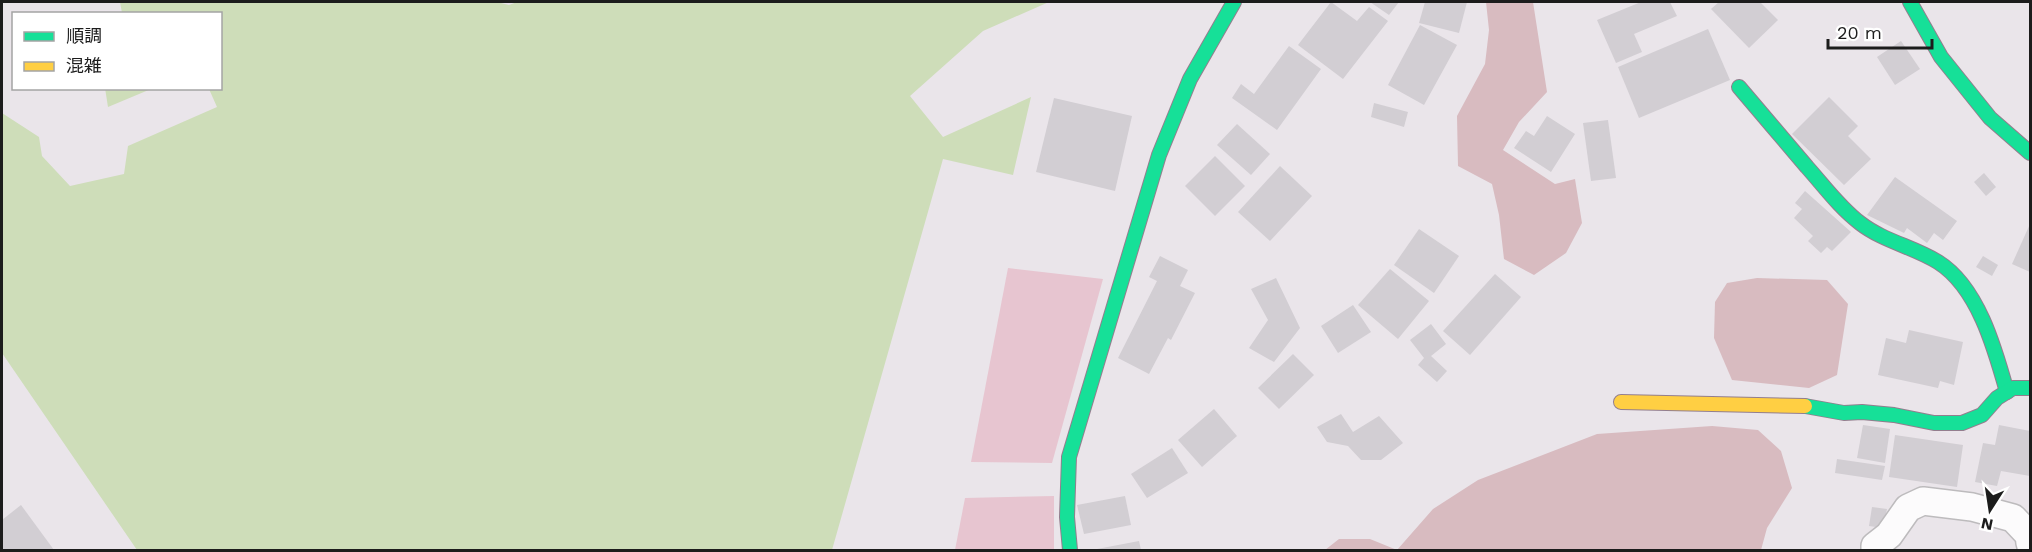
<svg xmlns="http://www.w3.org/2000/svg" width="2032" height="552" viewBox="0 0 2032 552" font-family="'Work Sans','Noto Sans JP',sans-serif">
	<rect width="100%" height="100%" fill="#eae5ea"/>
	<g fill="#e7c5d0">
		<path d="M1008 268 1103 279 1052 463 971 462Z"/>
		<path d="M1054 496V550H955L965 498Z"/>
	</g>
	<g fill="#d8bbc0">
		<path d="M1486 2H1533L1547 92 1519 122 1503 150 1555 184 1575 179 1582 223 1566 253 1534 275 1504 259 1499 215 1492 184 1458 166 1457 116 1485 64 1489 30Z"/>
		<path d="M1757 278 1827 280 1848 304 1837 375 1809 388 1732 380 1714 338 1715 302 1727 283Z"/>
		<path d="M1712 426 1758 430 1781 451 1792 488 1767 528 1761 550H1325L1339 539H1370L1397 550 1433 509 1478 480 1597 434Z"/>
	</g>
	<g fill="#ceddb9">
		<path d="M120 2H497L509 5 517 2H1049L983 31 910 96 943 137 1031 97 1013 175 943 159 832 550H137L2 353V113L39 137 42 156 70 186 124 174 128 146 217 107 209 89 220 88V14L122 13Z"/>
		<path d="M105 88H151V89L108 107Z"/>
	</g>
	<g fill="#d2ced3">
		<path d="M1331 2 1357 21 1369 7 1388 21 1343 79 1298 45Z"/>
		<path d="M1370 2H1399L1389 15Z"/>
		<path d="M1425 2H1467L1459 33 1419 23Z"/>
		<path d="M1641 2H1670L1677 16 1634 34 1642 52 1616 63 1597 20Z"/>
		<path d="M1719 2H1760L1778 20 1749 48 1711 9Z"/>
		<path d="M1420 25 1457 45 1424 105 1388 85Z"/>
		<path d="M1708 29 1730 80 1639 118 1618 67Z"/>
		<path d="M1901 41 1920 69 1895 85 1877 57Z"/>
		<path d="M1289 46 1321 69 1277 130 1232 98 1241 84 1254 94Z"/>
		<path d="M1829 97 1858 126 1848 136 1871 159 1844 185 1792 134Z"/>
		<path d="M1054 98 1132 116 1115 191 1036 172Z"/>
		<path d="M1374 103 1408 112 1404 127 1371 117Z"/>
		<path d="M1547 116 1575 134 1551 172 1514 148 1526 131 1534 136Z"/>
		<path d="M1608 120 1616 178 1591 181 1583 123Z"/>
		<path d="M1237 124 1270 154 1251 175 1217 145Z"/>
		<path d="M1215 156 1245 186 1215 216 1185 186Z"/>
		<path d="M1280 166 1312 196 1270 241 1238 212Z"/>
		<path d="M1984 173 1996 187 1986 196 1974 182Z"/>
		<path d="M1895 177 1957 221 1943 240 1934 233 1927 243 1907 228 1904 233 1867 215Z"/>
		<path d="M1805 191 1851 232 1832 251 1827 247 1821 253 1808 241 1813 236 1794 218 1802 209 1795 203Z"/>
		<path d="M2030 224V272L2012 264Z"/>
		<path d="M1419 229 1459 256 1434 293 1394 265Z"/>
		<path d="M1160 256 1188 270 1180 286 1195 293 1171 340 1168 338 1149 374 1118 358 1157 281 1149 277Z"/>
		<path d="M1983 256 1998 265 1992 276 1976 267Z"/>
		<path d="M1390 269 1429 301 1398 339 1358 305Z"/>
		<path d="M1495 274 1521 297 1470 355 1443 331Z"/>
		<path d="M1276 278 1300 328 1274 362 1249 348 1268 320 1251 289Z"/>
		<path d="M1353 305 1371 332 1338 353 1321 326Z"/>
		<path d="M1431 324 1446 344 1431 356 1447 371 1437 382 1418 365 1424 358 1410 340Z"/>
		<path d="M1909 330 1963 342 1954 385 1940 381 1938 388 1878 375 1886 338 1906 343Z"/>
		<path d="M1293 354 1314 375 1279 409 1258 388Z"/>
		<path d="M1214 409 1237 436 1202 467 1178 440Z"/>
		<path d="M1341 414 1353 432 1379 416 1403 443 1381 460H1361L1348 446 1327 442 1317 427Z"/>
		<path d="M1863 425 1890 429 1885 463 1857 458Z"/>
		<path d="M1999 425 2030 431V476L2001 471 1997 486 1975 482 1983 443 1995 445Z"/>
		<path d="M1895 435 1963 445 1957 487 1889 477Z"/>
		<path d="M1172 448 1188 473 1147 498 1131 474Z"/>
		<path d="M1837 459 1885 466 1882 480 1835 473Z"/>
		<path d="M1125 496 1131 525 1084 534 1077 505Z"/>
		<path d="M21 505 54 550H2V520Z"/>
		<path d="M1872 507 1887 509 1883 528 1869 526Z"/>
		<path d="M1139 541 1141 550H1097V549Z"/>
	</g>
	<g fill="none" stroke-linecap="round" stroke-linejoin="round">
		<defs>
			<path id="street" d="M1875 550V546L1889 535 1908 508 1923 501 1972 507 2013 518 2029 535 2030 543"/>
			<g id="fast">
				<path d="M1910 2 1941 57 1990 118 2030 153"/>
				<path d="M1739 87C1762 114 1784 140 1807 167 1824 186 1840 208 1860 223 1883 241 1914 247 1938 262 1978 287 1995 349 2007 392"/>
				<path d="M1805 406 1844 413 1862 412 1894 415 1934 423H1962L1982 415 1997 398 2013 388H2030"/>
				<path d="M1070 550 1067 517 1069 457 1159 155 1190 79 1234 2"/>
			</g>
			<path id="slow" d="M1621 402 1805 406"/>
		</defs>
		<use href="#street" stroke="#bdbbbd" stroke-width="30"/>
		<use href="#fast" stroke="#937e8e" stroke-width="16"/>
		<use href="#slow" stroke="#937e8e" stroke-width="16"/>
		<use href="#street" stroke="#fcfbfc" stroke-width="27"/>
		<use href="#fast" stroke="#16e098" stroke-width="14"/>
		<use href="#slow" stroke="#ffcf43" stroke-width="14"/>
	</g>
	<rect width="2032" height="552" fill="none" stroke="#1c1c1c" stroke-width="6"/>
	<rect x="12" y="12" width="210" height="78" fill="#ffffff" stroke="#a4a4a4" stroke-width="1.5"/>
	<rect x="24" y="32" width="30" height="9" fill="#16e098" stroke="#a4a4a4" stroke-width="1.5"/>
	<text x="66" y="42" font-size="18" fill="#1c1c1c">順調</text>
	<rect x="24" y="62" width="30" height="9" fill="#ffcf43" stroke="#a4a4a4" stroke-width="1.5"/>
	<text x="66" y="72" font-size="18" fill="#1c1c1c">混雑</text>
	<g transform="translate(1990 510) rotate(192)" stroke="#ffffff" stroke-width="4.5" paint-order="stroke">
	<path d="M0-4.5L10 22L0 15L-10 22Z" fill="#1c1c1c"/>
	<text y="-9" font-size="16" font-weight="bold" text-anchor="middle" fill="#1c1c1c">N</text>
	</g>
	<path d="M1828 39v9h104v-9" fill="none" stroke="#1c1c1c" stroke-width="3"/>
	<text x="1837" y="39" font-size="18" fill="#1c1c1c" stroke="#ffffff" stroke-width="4.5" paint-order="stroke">20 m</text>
</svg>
